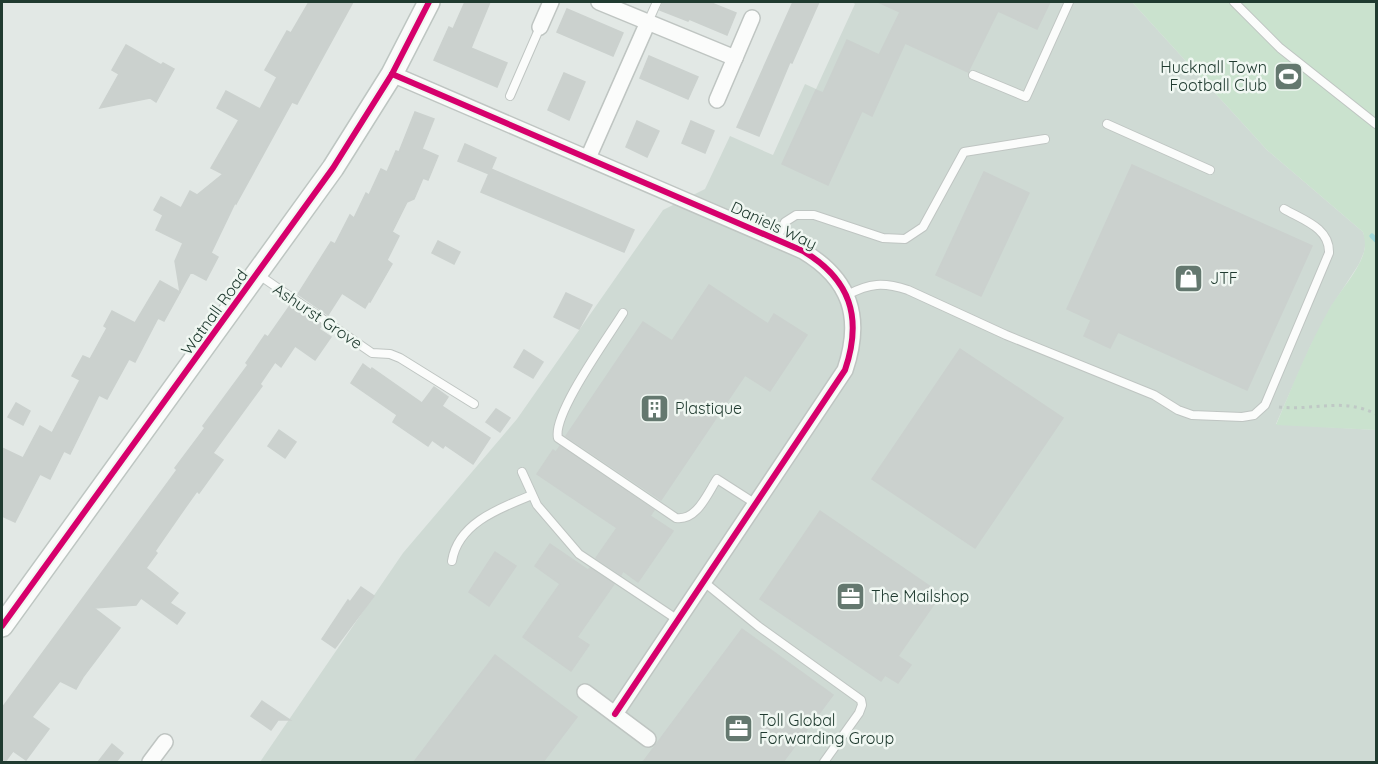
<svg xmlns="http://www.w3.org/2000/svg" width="1378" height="764" viewBox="0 0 1378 764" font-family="Quicksand,sans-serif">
	<rect width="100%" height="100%" fill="#e2e8e5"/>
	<path fill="#cfdad4" d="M852 2H1132L1267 150 1363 232 1366 241 1364 252 1359 264 1331 307 1310 347 1276 424 1376 430V762H260L403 553 517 419 663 210 705 189 730 136 773 155 805 84 816 89 855 4Z"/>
	<path fill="#cae2ce" d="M1132 2H1376V430L1276 425C1293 385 1309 344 1331 306 1341 290 1357 272 1363 255 1366 247 1365 240 1363 232L1267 150Z"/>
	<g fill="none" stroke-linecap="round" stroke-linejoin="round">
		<path stroke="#a1d9d8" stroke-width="5" d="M1372 236 1376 240"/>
	</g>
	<g fill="#cbd1ce" stroke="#cbd1ce" stroke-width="1.5">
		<path d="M309 2H353L297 104 292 102 236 204 235 203 211 253 218 257 206 280 191 272 180 292 175 261 183 243 156 230 163 215 154 210 161 197 181 208 190 191 197 195 223 174 211 168 239 120 217 108 226 91 260 109 277 77 265 70 287 31 291 33Z"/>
		<path d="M465 2H490L471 48 507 63 497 87 434 60 449 27 453 29Z"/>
		<path d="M663 2H709L736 13 727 35 689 19 688 21 660 10Z"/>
		<path d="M793 2H819L792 63 790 62 759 136 737 127Z"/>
		<path d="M878 2H1050L1037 29 998 11 968 72 905 43 872 116 862 111 828 185 782 164 816 90 823 93 847 40 879 55 900 12Z"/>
		<path d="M567 9 623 33 613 56 557 32Z"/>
		<path d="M126 45 161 65 163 63 174 69 156 102 150 98 100 108 119 74 112 70Z"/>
		<path d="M649 56 698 77 688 99 640 78Z"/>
		<path d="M564 73 585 82 569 120 548 110Z"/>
		<path d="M415 112 434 119 422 149 438 156 428 180 423 178 414 199 407 202 392 232 399 236 387 260 392 264 370 302 369 301 365 308 342 293 328 315 298 294 331 242 335 244 350 215 354 218 366 193 369 195 381 169 387 172 396 151 399 152Z"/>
		<path d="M637 121 659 131 647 157 626 147Z"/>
		<path d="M691 121 714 131 705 153 682 143Z"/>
		<path d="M465 144 496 158 489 174 458 161Z"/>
		<path d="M1132 165 1312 246 1247 390 1118 332 1110 348 1084 336 1091 320 1067 309Z"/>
		<path d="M491 169 634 230 624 252 481 192Z"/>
		<path d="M984 172 1029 193 981 296 936 275Z"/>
		<path d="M438 241 460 252 454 264 432 253Z"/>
		<path d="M160 281 180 292 164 321 158 318 135 362 129 359 107 399 99 395 70 454 64 451 50 479 40 474 15 522 2 516V448L23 458 40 426 52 433 80 380 72 376 83 356 90 359 107 328 104 326 112 311 135 323Z"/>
		<path d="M709 285 768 324 774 314 807 335 770 391 745 375 661 500 566 436 643 322 672 341Z"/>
		<path d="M566 293 592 305 579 329 554 317Z"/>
		<path d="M291 304 322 325 319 329 331 337 315 360 295 346 281 367 275 362 260 384 262 386 213 453 223 460 199 493 197 491 180 515 155 551 157 553 146 568 178 593 170 603 185 613 177 624 141 598 136 605 94 608 120 628 83 677 76 689 60 681 32 717 49 729 26 760 13 751 5 762H2V708L177 470 175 468 205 428 203 426 248 365 246 363 265 335 268 337Z"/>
		<path d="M960 349 1063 418 975 548 872 479Z"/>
		<path d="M524 350 543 362 533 378 514 367Z"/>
		<path d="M363 364 371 370 372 368 422 403 434 387 448 397 442 406 490 438 473 464 445 445 443 448 432 440 428 446 393 422 397 415 351 383Z"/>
		<path d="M16 403 30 411 23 425 8 417Z"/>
		<path d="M496 409 510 418 500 432 486 422Z"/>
		<path d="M279 430 296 442 285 458 268 446Z"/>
		<path d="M560 446 654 510 650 516 673 531 638 582 623 571 621 575 596 558 617 528 537 474 553 450 556 452Z"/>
		<path d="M820 511 941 594 898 656 911 665 898 683 885 675 881 681 760 599Z"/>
		<path d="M550 544 588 570 590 568 614 584 577 637 589 645 571 671 523 637 560 584 535 566Z"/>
		<path d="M495 552 516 566 489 606 469 592Z"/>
		<path d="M361 587 374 596 335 648 322 639 348 600 350 602Z"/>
		<path d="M742 629 833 695 783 762H643Z"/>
		<path d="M495 655 577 717 543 762H414Z"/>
		<path d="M262 701 290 720H278L271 730 251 716Z"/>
		<path d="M112 744 123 753 116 762H98Z"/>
	</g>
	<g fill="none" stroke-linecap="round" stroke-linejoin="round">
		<defs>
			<g id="lane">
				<path d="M1234 2 1280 48 1376 124"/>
				<path d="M648 22 657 2"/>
				<path d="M973 75 1026 97 1069 2"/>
				<path d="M510 96 540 27"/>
				<path d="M1107 124 1210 170"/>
				<path d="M776 240 785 222 796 215H814L883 238 905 239 923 227 964 152 1045 139"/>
				<path d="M259 275 372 353 390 354 400 358 474 404"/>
				<path d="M847 295C870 283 883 282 908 290L1006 335 1154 395 1178 410 1192 415 1242 417 1254 415 1265 405 1329 253C1330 228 1303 220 1284 209"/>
				<path d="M623 313C609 336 552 414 558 438L676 518C697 521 707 494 717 479L756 504"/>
				<path d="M522 472 537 505 579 554 678 620"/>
				<path d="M452 561C458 523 500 508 532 495"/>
				<path d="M704 582 758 626 861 700 862 705 859 713 824 762"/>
			</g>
			<g id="street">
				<path d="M599 2 735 58"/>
				<path d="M540 27 551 2"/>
				<path d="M392 74 803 251C850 279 863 317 845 370L615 714"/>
				<path d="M717 100 752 18"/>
				<path d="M588 158 648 22"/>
				<path d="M585 692 648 739"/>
				<path d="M150 762 165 742"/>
			</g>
			<path id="secondary" d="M2 626 333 168 392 74 429 2"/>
		</defs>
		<use href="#lane" stroke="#bfc5c2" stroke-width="10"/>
		<use href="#street" stroke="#bfc5c2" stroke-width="18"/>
		<use href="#secondary" stroke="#bec6c2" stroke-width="24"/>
		<path stroke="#bfc8c5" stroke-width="3" stroke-dasharray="3 4.5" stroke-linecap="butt" d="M1279 407C1315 411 1342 397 1376 414"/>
		<use href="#lane" stroke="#fbfcfb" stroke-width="8"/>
		<use href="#street" stroke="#fbfcfb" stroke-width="15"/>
		<use href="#secondary" stroke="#fbfcfb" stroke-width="21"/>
		<defs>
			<g id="cycleway">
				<path d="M392 74 803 251C850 279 863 317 845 370L615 714"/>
				<path d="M2 626 333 168 392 74 429 2"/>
			</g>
		</defs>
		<use href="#cycleway" stroke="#f0f7f2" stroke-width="10"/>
		<use href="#cycleway" stroke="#d6006c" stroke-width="6"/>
	</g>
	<defs>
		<symbol id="stadium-square" viewBox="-11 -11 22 22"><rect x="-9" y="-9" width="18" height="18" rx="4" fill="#64786f" stroke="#f0f7f2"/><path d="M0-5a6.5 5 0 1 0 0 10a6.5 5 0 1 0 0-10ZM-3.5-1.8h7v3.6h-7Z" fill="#fff"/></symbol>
		<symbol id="shop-square" viewBox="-11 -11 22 22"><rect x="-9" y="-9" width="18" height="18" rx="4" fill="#64786f" stroke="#f0f7f2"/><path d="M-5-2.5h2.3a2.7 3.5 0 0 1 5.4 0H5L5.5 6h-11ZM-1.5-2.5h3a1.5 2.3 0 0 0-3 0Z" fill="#fff"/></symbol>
		<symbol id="building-square" viewBox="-11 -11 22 22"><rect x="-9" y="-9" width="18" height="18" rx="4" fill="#64786f" stroke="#f0f7f2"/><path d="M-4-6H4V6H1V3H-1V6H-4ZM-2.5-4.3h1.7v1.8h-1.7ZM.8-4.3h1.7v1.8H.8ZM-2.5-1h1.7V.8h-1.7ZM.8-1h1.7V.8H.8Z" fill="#fff"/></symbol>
		<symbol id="office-square" viewBox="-11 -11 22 22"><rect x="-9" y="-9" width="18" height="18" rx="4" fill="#64786f" stroke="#f0f7f2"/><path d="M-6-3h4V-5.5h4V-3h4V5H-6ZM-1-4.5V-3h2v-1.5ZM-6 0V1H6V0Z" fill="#fff"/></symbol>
	</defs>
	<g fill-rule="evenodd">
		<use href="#stadium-square" x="1272" y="60" width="33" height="33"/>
		<use href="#shop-square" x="1172" y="262" width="33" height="33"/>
		<use href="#building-square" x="638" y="392" width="33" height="33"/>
		<use href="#office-square" x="834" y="580" width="33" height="33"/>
		<use href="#office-square" x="722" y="712" width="33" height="33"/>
	</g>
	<g text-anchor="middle" stroke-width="5" stroke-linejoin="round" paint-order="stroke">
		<g font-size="16" fill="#203b30" stroke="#f0f7f2" text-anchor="start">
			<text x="1267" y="73" text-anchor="end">Hucknall Town<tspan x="1267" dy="18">Football Club</tspan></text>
			<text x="1210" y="284">JTF</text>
			<text x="675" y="414">Plastique</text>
			<text x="871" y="602">The Mailshop</text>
			<text x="759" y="726">Toll Global<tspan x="759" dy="18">Forwarding Group</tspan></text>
		</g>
		<g font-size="16" fill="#203b30" stroke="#f0f7f2">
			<text transform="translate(774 225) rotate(25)" y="6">Daniels Way</text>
			<text transform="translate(214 312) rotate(-54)" y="6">Watnall Road</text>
			<text transform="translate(318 316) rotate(34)" y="6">Ashurst Grove</text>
		</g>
	</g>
	<rect width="1378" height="764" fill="none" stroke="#203b30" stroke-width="6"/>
</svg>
